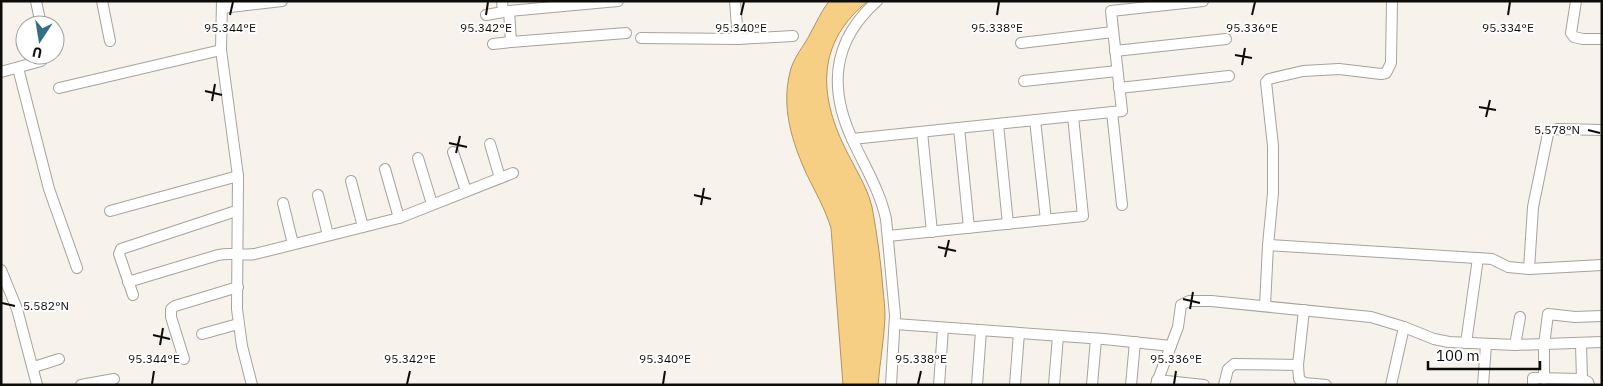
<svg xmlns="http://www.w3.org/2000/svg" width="1603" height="386" viewBox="0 0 1603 386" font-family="'IBM Plex Sans',sans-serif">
	<rect width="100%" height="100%" fill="#f7f3ec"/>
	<path fill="#f6cf85" stroke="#b09460" d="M829 1H868C817 42 818 93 845 148 854 167 867 186 872 207 877 234 881 262 883 290 884 299 885 308 885 317 884 339 880 362 878 385H843L831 228C825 209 816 193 807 175 792 142 781 108 790 72 793 58 804 46 810 34 816 23 821 12 829 1Z"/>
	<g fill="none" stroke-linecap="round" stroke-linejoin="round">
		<defs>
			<g id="minor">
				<path d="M36 1 41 25"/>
				<path d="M102 1 110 41"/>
				<path d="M222 1 221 50 238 176 237 309 242 346 252 385"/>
				<path d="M502 1 503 11"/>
				<path d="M735 1 738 39"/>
				<path d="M877 1C832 41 828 88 853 141 865 167 880 191 886 219L895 315 891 385"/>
				<path d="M1576 1 1571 33 1574 37 1583 39H1602"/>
				<path d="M222 8 282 1"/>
				<path d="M509 11 511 42 626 33"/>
				<path d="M486 15 509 11 618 1"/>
				<path d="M641 38 738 39 793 36"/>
				<path d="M1021 43 1113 32"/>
				<path d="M493 44 511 42"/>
				<path d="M1115 51 1226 39"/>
				<path d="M18 68 49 189 77 268"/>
				<path d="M1 72 41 61 46 55"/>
				<path d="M1024 81 1117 71"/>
				<path d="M59 88 221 50"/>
				<path d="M1119 88 1229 76"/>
				<path d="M1112 112 1122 205"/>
				<path d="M1035 120 1046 220"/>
				<path d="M998 124 1008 224"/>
				<path d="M959 128 969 228"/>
				<path d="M922 132 932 232"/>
				<path d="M852 139 1122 111 1111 11 1203 1"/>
				<path d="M490 144 500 178"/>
				<path d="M453 152 466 191"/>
				<path d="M418 158 432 204"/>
				<path d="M385 169 399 218"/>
				<path d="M351 181 363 227"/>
				<path d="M318 195 328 235"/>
				<path d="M283 203 293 244"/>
				<path d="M110 211 238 176"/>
				<path d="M888 236 1083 216 1073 116"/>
				<path d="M1268 245 1273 193V146L1266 82 1269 79 1303 71 1339 69 1381 74 1386 73 1391 63 1392 1"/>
				<path d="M1529 269 1533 207 1548 134 1550 131 1557 129 1602 130"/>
				<path d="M1 270 17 309 37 385"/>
				<path d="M128 282 218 255C231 252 243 256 255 254L399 218 513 173"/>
				<path d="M133 295 119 254 121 249 236 211"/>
				<path d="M1265 306 1268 245 1492 259 1508 267 1529 269 1602 265"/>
				<path d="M1304 310 1298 365 1299 379 1304 383 1326 385"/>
				<path d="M895 324 1104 339 1171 346"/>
				<path d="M202 334 238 324"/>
				<path d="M1466 343 1478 258"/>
				<path d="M1581 344 1582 379"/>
				<path d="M1515 345 1520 317"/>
				<path d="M184 359 171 317V309L175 306 238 287"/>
				<path d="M34 367 59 359"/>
				<path d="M1544 379V345L1548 314 1575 317 1602 316"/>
				<path d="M1157 380 1204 385"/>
				<path d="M81 385 114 379"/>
				<path d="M939 385 943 328"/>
				<path d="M977 385 981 331"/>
				<path d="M1015 385 1019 333"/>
				<path d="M1054 385 1058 336"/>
				<path d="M1092 385 1096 339"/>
				<path d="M1131 385 1135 342"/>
				<path d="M1156 385 1178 327 1181 305 1189 301H1211L1371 317 1404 327 1434 339 1449 342 1515 345 1602 342"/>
				<path d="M1224 385 1228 369 1234 364 1298 365"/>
				<path d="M1391 385 1404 327"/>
				<path d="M1483 385 1486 345"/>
				<path d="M1533 385V378L1582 379 1588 382 1589 385"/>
			</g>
		</defs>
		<use href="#minor" stroke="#a7a39c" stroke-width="12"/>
		<use href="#minor" stroke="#fff" stroke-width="10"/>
	</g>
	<path fill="none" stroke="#0d0c09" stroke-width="2" d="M230 15 233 2M486 15 488 2M741 15 744 2M997 15 999 2M1252 15 1255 2M1508 15 1510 2M1235 55 1252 58M1242 65 1245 48M205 91 222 95M212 101 215 84M1479 107 1496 110M1486 117 1490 100M1588 130 1600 133M449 143 467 147M456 153 460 136M694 195 711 199M701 205 704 188M938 247 956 251M945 257 949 240M1183 299 1200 303M2 303 15 306M1190 309 1193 292M153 335 170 339M160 345 163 328M152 384 154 371M407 384 410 371M663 384 665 371M918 384 921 371M1174 384 1176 371"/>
	<g font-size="12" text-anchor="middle" fill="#0d0c09" stroke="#fff" stroke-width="4" stroke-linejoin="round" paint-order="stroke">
		<text x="230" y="32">95.344°E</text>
		<text x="486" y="32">95.342°E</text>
		<text x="741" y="32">95.340°E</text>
		<text x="997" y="32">95.338°E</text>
		<text x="1252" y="32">95.336°E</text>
		<text x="1508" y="32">95.334°E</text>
		<text x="1557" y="134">5.578°N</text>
		<text x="46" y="310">5.582°N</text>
		<text x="154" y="363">95.344°E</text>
		<text x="410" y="363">95.342°E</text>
		<text x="665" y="363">95.340°E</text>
		<text x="921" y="363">95.338°E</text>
		<text x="1176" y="363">95.336°E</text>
	</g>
	<rect width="1603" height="386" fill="none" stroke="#0d0c09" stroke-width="5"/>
	<g transform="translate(40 40) rotate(192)"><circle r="24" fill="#ffffff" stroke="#9e9e9d"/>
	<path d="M0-4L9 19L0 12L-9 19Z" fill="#356e87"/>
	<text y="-8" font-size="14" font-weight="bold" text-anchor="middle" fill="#0d0c09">U</text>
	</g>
	<path d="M1428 361v8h112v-8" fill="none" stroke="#0d0c09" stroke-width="2.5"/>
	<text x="1436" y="361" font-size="15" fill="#0d0c09" stroke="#ffffff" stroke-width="4" paint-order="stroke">100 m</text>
</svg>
